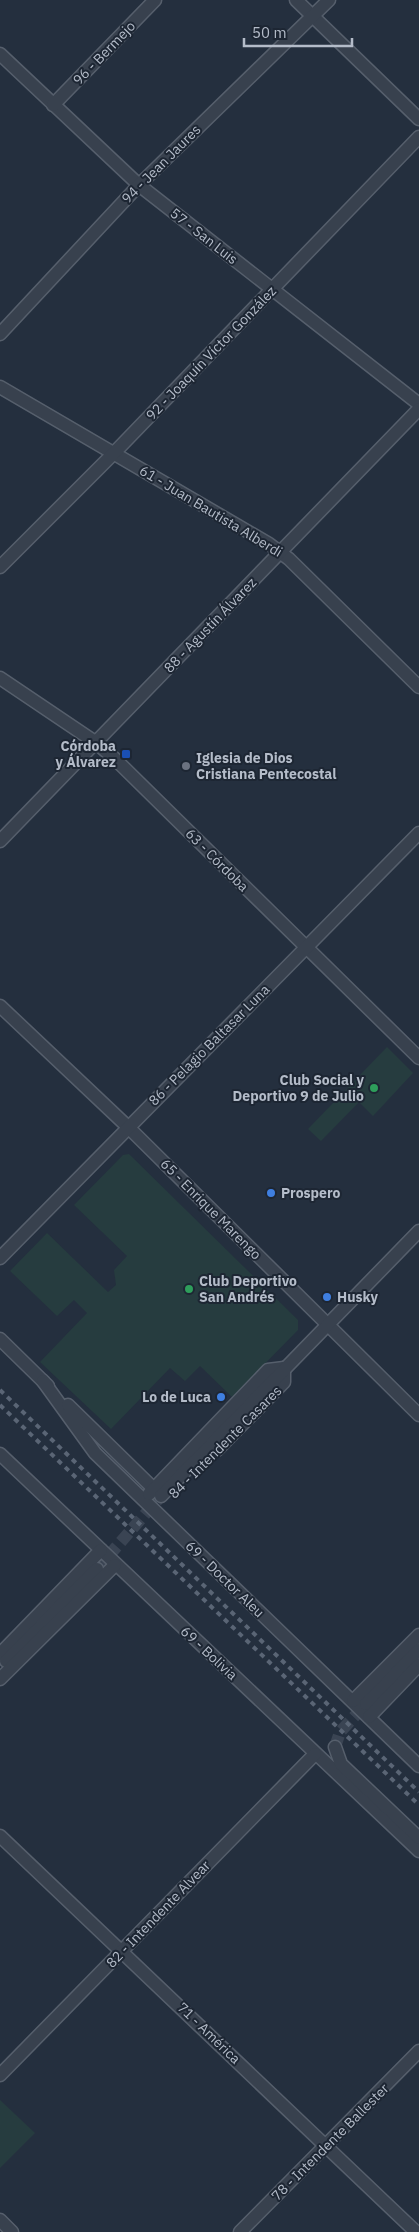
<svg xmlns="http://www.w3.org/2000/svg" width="419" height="2232" viewBox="0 0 419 2232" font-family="'IBM Plex Sans',sans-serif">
	<rect width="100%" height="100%" fill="#242f3e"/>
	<g fill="#263c3f">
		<path d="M387 1047 413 1073 373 1116 359 1102 321 1141 308 1129Z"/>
		<path d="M129 1154 298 1320V1330L232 1397 200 1366 185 1381 170 1368 111 1429 40 1362 87 1313 74 1300 57 1316 10 1271 47 1233 108 1292 116 1285 114 1270 127 1256 74 1205 123 1155Z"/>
		<path d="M0 2100 35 2133 0 2168Z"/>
	</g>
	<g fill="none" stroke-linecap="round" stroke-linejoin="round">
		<g stroke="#3a4453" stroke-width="12" stroke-dasharray="12 6" stroke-linecap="butt">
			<path d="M97 1569 161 1496"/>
			<path d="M335 1747 340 1732 366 1704"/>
		</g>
		<defs>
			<g id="minor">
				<path d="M296 0 419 119"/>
				<path d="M0 54 139 185 419 404"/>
				<path d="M53 105 155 0"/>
				<path d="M0 334 139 185 329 0"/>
				<path d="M0 387 269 544 289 559 419 687"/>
				<path d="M0 567 114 453 419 137"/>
				<path d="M0 678 95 742 114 758 419 1058"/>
				<path d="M0 841 419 409"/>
				<path d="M0 1006 128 1127 419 1415"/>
				<path d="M0 1258 419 833"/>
				<path d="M0 1339 48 1386"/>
				<path d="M43 1381 95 1453 419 1766"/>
				<path d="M68 1405 154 1489"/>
				<path d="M217 1450 284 1382V1368"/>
				<path d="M0 1454 419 1851"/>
				<path d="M149 1494 268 1370 284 1368"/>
				<path d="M161 1496 419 1231"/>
				<path d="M0 1654 101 1550"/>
				<path d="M6 1661 97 1569"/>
				<path d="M0 1679 115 1565"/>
				<path d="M353 1701 419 1635"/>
				<path d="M366 1704 419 1650"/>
				<path d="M369 1717 419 1665"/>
				<path d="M335 1747 341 1764 419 1838"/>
				<path d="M0 1836 416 2232"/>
				<path d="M0 2075 315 1754"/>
				<path d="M0 2220 12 2232"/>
				<path d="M240 2232 419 2051"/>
			</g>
		</defs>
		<use href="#minor" stroke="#565f6c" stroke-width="15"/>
		<use href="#minor" stroke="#38414e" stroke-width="12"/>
		<g stroke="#5a6575" stroke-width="4" stroke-dasharray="5 5" stroke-linecap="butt">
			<path d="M0 1390 419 1792"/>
			<path d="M0 1405 419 1805"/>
		</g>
	</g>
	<rect fill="#1a4fb4" stroke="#1d2633" stroke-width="2" x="121" y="749" width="10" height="10" rx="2.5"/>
	<circle fill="#6b7280" stroke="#1d2633" stroke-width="2" cx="186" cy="766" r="5"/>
	<g fill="#2e9e5b" stroke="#1d2633" stroke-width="2">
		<circle cx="374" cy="1088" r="5"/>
		<circle cx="189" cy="1289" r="5"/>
	</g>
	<g fill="#3f7fe0" stroke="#1d2633" stroke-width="2">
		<circle cx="271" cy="1193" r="5"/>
		<circle cx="327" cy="1297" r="5"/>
		<circle cx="221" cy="1397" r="5"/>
	</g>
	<g text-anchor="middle" stroke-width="4" stroke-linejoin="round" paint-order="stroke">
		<g font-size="14" fill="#b4bcc9" stroke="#1d2633">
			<text transform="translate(104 53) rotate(-46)" y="5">96 - Bermejo</text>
			<text transform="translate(161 164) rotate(-45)" y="5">94 - Jean Jaures</text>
			<text transform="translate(204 236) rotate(38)" y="5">57 - San Luis</text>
			<text transform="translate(211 353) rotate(-46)" y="5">92 - Joaquín Víctor González</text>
			<text transform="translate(211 511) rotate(31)" y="5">61 - Juan Bautista Alberdi</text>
			<text transform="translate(210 625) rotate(-46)" y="5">88 - Agustín Álvarez</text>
			<text transform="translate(217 860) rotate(45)" y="5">63 - Córdoba</text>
			<text transform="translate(209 1045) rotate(-45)" y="5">86 - Pelagio Baltasar Luna</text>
			<text transform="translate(211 1209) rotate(45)" y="5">65 - Enrique Marengo</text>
			<text transform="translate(225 1442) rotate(-45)" y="5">84 - Intendente Casares</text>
			<text transform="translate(225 1579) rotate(44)" y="5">69 - Doctor Aleu</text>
			<text transform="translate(209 1653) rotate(43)" y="5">69 - Bolivia</text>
			<text transform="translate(158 1914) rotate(-46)" y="5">82 - Intendente Alvear</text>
			<text transform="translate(209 2033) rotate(44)" y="5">71 - América</text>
			<text transform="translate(330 2142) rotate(-45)" y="5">78 - Intendente Ballester</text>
		</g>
		<g font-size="14" font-weight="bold" fill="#b4bcc9" stroke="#1d2633" text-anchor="start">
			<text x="116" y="751" text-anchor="end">Córdoba<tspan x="116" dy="16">y Álvarez</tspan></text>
			<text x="196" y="763">Iglesia de Dios<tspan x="196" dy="16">Cristiana Pentecostal</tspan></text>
			<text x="364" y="1085" text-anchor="end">Club Social y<tspan x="364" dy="16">Deportivo 9 de Julio</tspan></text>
			<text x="281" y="1198">Prospero</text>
			<text x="199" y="1286">Club Deportivo<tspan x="199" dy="16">San Andrés</tspan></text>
			<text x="337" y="1302">Husky</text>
			<text x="211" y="1402" text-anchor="end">Lo de Luca</text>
		</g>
	</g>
	<path d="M244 38v8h108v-8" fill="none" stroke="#b4bcc9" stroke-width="2.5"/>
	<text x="252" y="38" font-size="15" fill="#b4bcc9" stroke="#1d2633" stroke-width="4" paint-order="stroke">50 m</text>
</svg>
